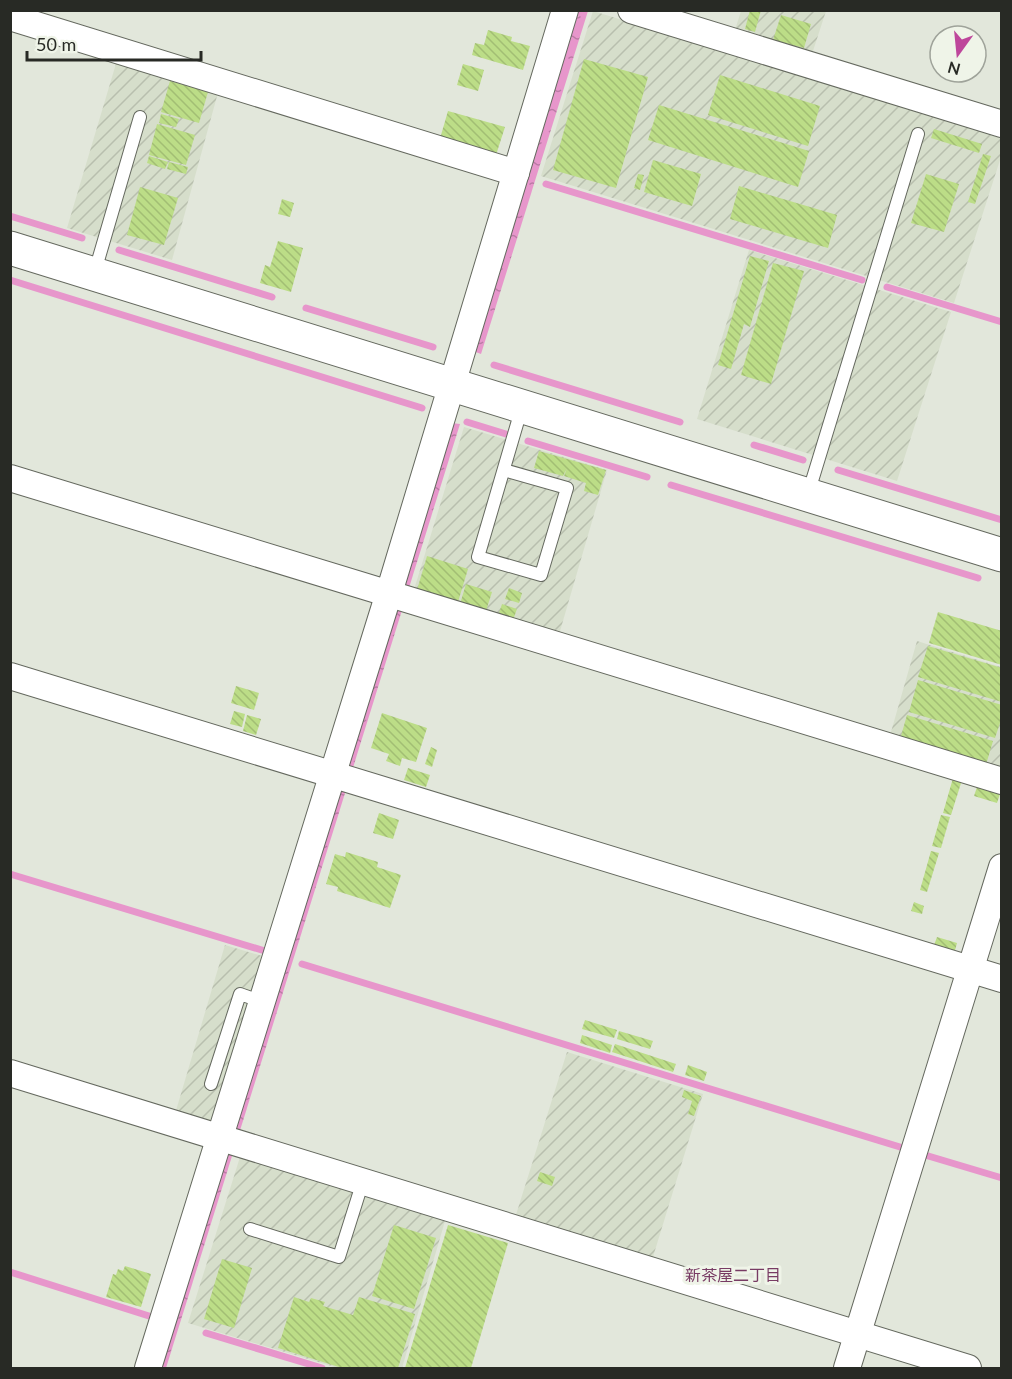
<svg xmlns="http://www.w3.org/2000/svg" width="1012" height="1379" viewBox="0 0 1012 1379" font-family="Lato,'Noto Sans JP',sans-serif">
	<defs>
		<pattern id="industrial-furrows" width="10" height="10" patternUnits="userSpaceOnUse" patternTransform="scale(1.5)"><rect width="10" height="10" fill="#d6decb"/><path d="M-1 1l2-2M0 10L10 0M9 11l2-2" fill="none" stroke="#b8bfae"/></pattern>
		<pattern id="water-ripples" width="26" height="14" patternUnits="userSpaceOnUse" patternTransform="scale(1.5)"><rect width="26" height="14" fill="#e796cb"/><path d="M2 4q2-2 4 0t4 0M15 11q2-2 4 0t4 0" fill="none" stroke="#bb7ba5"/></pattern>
		<pattern id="building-back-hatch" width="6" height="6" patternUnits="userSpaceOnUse" patternTransform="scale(1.5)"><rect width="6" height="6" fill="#bcdd87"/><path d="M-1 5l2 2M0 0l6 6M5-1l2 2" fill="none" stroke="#a2be74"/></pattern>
	</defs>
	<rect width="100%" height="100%" fill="#e2e7db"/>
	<g fill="url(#industrial-furrows)">
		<path d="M593 11 1001 135V157L954 303 541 176Z"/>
		<path d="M741 11H826L812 54 735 30Z"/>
		<path d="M118 57 219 89 172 260 67 228Z"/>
		<path d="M749 250 951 312 897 481 697 419Z"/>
		<path d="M464 427 607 470 558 638 413 593Z"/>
		<path d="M917 641 1001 667V774L889 739Z"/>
		<path d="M225 945 269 958 217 1123 175 1114Z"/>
		<path d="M567 1052 703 1094 652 1260 515 1218Z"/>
		<path d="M240 1157 445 1221 402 1368H338L188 1323Z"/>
	</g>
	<g fill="url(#water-ripples)">
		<path d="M578 11H588L481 354 473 351Z"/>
		<path d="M452 423 460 424 166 1368H158Z"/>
	</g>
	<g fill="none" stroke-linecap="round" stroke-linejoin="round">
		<g stroke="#e796cb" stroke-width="7">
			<path d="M546 184 862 280"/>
			<path d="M10 216 82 238"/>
			<path d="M119 250 272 297"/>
			<path d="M10 280 422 408"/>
			<path d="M887 287 1002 322"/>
			<path d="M306 308 433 347"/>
			<path d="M494 365 680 422"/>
			<path d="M467 422 506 434"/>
			<path d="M528 441 647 477"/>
			<path d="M754 445 803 460"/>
			<path d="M838 470 1002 520"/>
			<path d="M671 485 978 578"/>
			<path d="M10 874 265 951"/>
			<path d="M302 964 900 1147"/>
			<path d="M925 1155 1002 1178"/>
			<path d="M10 1272 149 1316"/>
			<path d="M206 1333 322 1368"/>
		</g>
	</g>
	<g fill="url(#building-back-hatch)">
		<path d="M750 10H761L755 32 745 29Z"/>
		<path d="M781 15 811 24 804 48 773 40Z"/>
		<path d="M488 30 512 37 511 41 530 46 523 70 472 55 475 43 484 45Z"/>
		<path d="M584 59 648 77 616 188 553 170Z"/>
		<path d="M463 64 484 70 478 91 457 85Z"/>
		<path d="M720 75 820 106 808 146 708 115Z"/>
		<path d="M170 81 208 92 199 123 161 112Z"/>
		<path d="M659 105 809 151 798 187 648 140Z"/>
		<path d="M448 111 505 127 496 155 439 142Z"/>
		<path d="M161 114 179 119 176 127 159 123Z"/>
		<path d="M157 124 195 135 186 165 149 155Z"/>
		<path d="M934 129 982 144 979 153 931 138Z"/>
		<path d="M983 154 991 156 975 204 968 202Z"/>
		<path d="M149 156 168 162 165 169 147 163Z"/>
		<path d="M653 160 701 174 692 206 644 192Z"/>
		<path d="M169 162 188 167 186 174 167 169Z"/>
		<path d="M638 174 644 175 640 190 634 188Z"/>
		<path d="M926 174 959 184 944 232 911 223Z"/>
		<path d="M739 186 837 215 828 248 730 219Z"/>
		<path d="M140 187 178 198 164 245 127 235Z"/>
		<path d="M282 199 294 203 290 217 278 214Z"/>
		<path d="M278 241 303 248 291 292 260 283 265 265 270 267Z"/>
		<path d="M750 256 769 261 750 327 744 324 731 369 718 365Z"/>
		<path d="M773 263 804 271 771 384 741 375Z"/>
		<path d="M539 451 606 470 598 495 584 491 586 483 564 476 567 468 563 476 534 468Z"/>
		<path d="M427 556 468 569 458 602 417 590Z"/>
		<path d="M466 584 492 592 486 611 460 604Z"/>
		<path d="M509 588 522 593 519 603 505 599Z"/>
		<path d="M502 604 517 609 513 620 498 616Z"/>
		<path d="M938 612 1002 631V665L929 643Z"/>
		<path d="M928 646 1002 668V702L918 677Z"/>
		<path d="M918 680 1002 705V717L995 738 909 712Z"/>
		<path d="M236 686 259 693 254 710 231 703Z"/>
		<path d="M234 711 245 714 242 727 230 724Z"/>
		<path d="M382 713 427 728 416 762 402 758 400 766 386 761 389 754 371 748Z"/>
		<path d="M247 715 261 719 256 735 243 731Z"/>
		<path d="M907 715 993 741 985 768 899 743Z"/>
		<path d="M431 747 437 750 432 767 425 764Z"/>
		<path d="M408 768 430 775 426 787 404 780Z"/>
		<path d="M953 778 962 780 951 815 943 813Z"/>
		<path d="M977 787 1000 794 997 803 974 796Z"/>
		<path d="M379 813 399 820 393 839 373 833Z"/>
		<path d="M941 815 950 817 941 848 932 846Z"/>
		<path d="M931 851 939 853 927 892 920 890Z"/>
		<path d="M346 852 378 862 377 867 401 875 390 908 337 891 338 887 326 884 335 854 345 857Z"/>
		<path d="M914 902 924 906 922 914 911 911Z"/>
		<path d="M937 937 957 943 954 954 933 948Z"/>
		<path d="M585 1020 617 1030 614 1038 582 1029Z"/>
		<path d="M619 1031 653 1041 650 1049 617 1039Z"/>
		<path d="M582 1035 612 1045 610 1053 580 1043Z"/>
		<path d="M615 1044 676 1064 673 1072 612 1052Z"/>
		<path d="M688 1065 707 1072 704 1081 685 1075Z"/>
		<path d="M684 1090 701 1096 694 1116 688 1114 692 1101 682 1097Z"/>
		<path d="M540 1172 555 1177 552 1186 537 1181Z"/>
		<path d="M394 1225 436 1238 414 1309 372 1296Z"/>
		<path d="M448 1225 508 1243 471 1368H405Z"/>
		<path d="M222 1259 252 1268 234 1328 204 1319Z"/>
		<path d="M125 1266 151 1274 141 1307 106 1297 113 1274 116 1275 118 1269 123 1271Z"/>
		<path d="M294 1297 309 1302 311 1298 325 1302 323 1306 353 1315 359 1297 415 1314 398 1368H342L278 1348Z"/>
	</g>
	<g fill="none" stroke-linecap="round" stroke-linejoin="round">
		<defs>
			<g id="lane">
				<path d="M95 271 140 117"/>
				<path d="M504 470 567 488 541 575 478 557 522 407"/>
				<path d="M808 494 918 134"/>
				<path d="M211 1084 240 994 263 1002"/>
				<path d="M250 1229 339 1257 363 1181"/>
			</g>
			<g id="street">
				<path d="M631 10 1002 124"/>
				<path d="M10 17 516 173"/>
				<path d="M10 478 1002 781"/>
				<path d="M10 676 1002 979"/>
				<path d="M10 1073 968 1368"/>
				<path d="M148 1368 389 593 565 10"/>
				<path d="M847 1368 1002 867"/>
			</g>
			<path id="secondary" d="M10 248 1002 555"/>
		</defs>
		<use href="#lane" stroke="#65695f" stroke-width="14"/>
		<use href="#street" stroke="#65695f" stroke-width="28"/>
		<use href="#secondary" stroke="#65695f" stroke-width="35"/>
		<use href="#lane" stroke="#fff" stroke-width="12"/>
		<use href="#street" stroke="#fff" stroke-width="26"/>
		<use href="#secondary" stroke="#fff" stroke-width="33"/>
	</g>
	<g text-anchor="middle" stroke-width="6" stroke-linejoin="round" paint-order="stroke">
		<g font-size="16" fill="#783b64" stroke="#eff4e8">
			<text x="733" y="1281">新茶屋二丁目</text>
		</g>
	</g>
	<rect width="1012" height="1379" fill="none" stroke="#282a25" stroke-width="24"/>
	<g transform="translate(958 54) rotate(195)"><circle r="28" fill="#eff4e8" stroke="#9fa39a" stroke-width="1.5"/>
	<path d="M0-4.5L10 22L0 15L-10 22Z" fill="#be469b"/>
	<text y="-9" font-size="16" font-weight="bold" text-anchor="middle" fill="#282a25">N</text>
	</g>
	<path d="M27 51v9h174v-9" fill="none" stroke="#282a25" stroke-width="3"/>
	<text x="36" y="51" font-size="18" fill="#282a25" stroke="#eff4e8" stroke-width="4.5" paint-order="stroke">50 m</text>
</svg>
